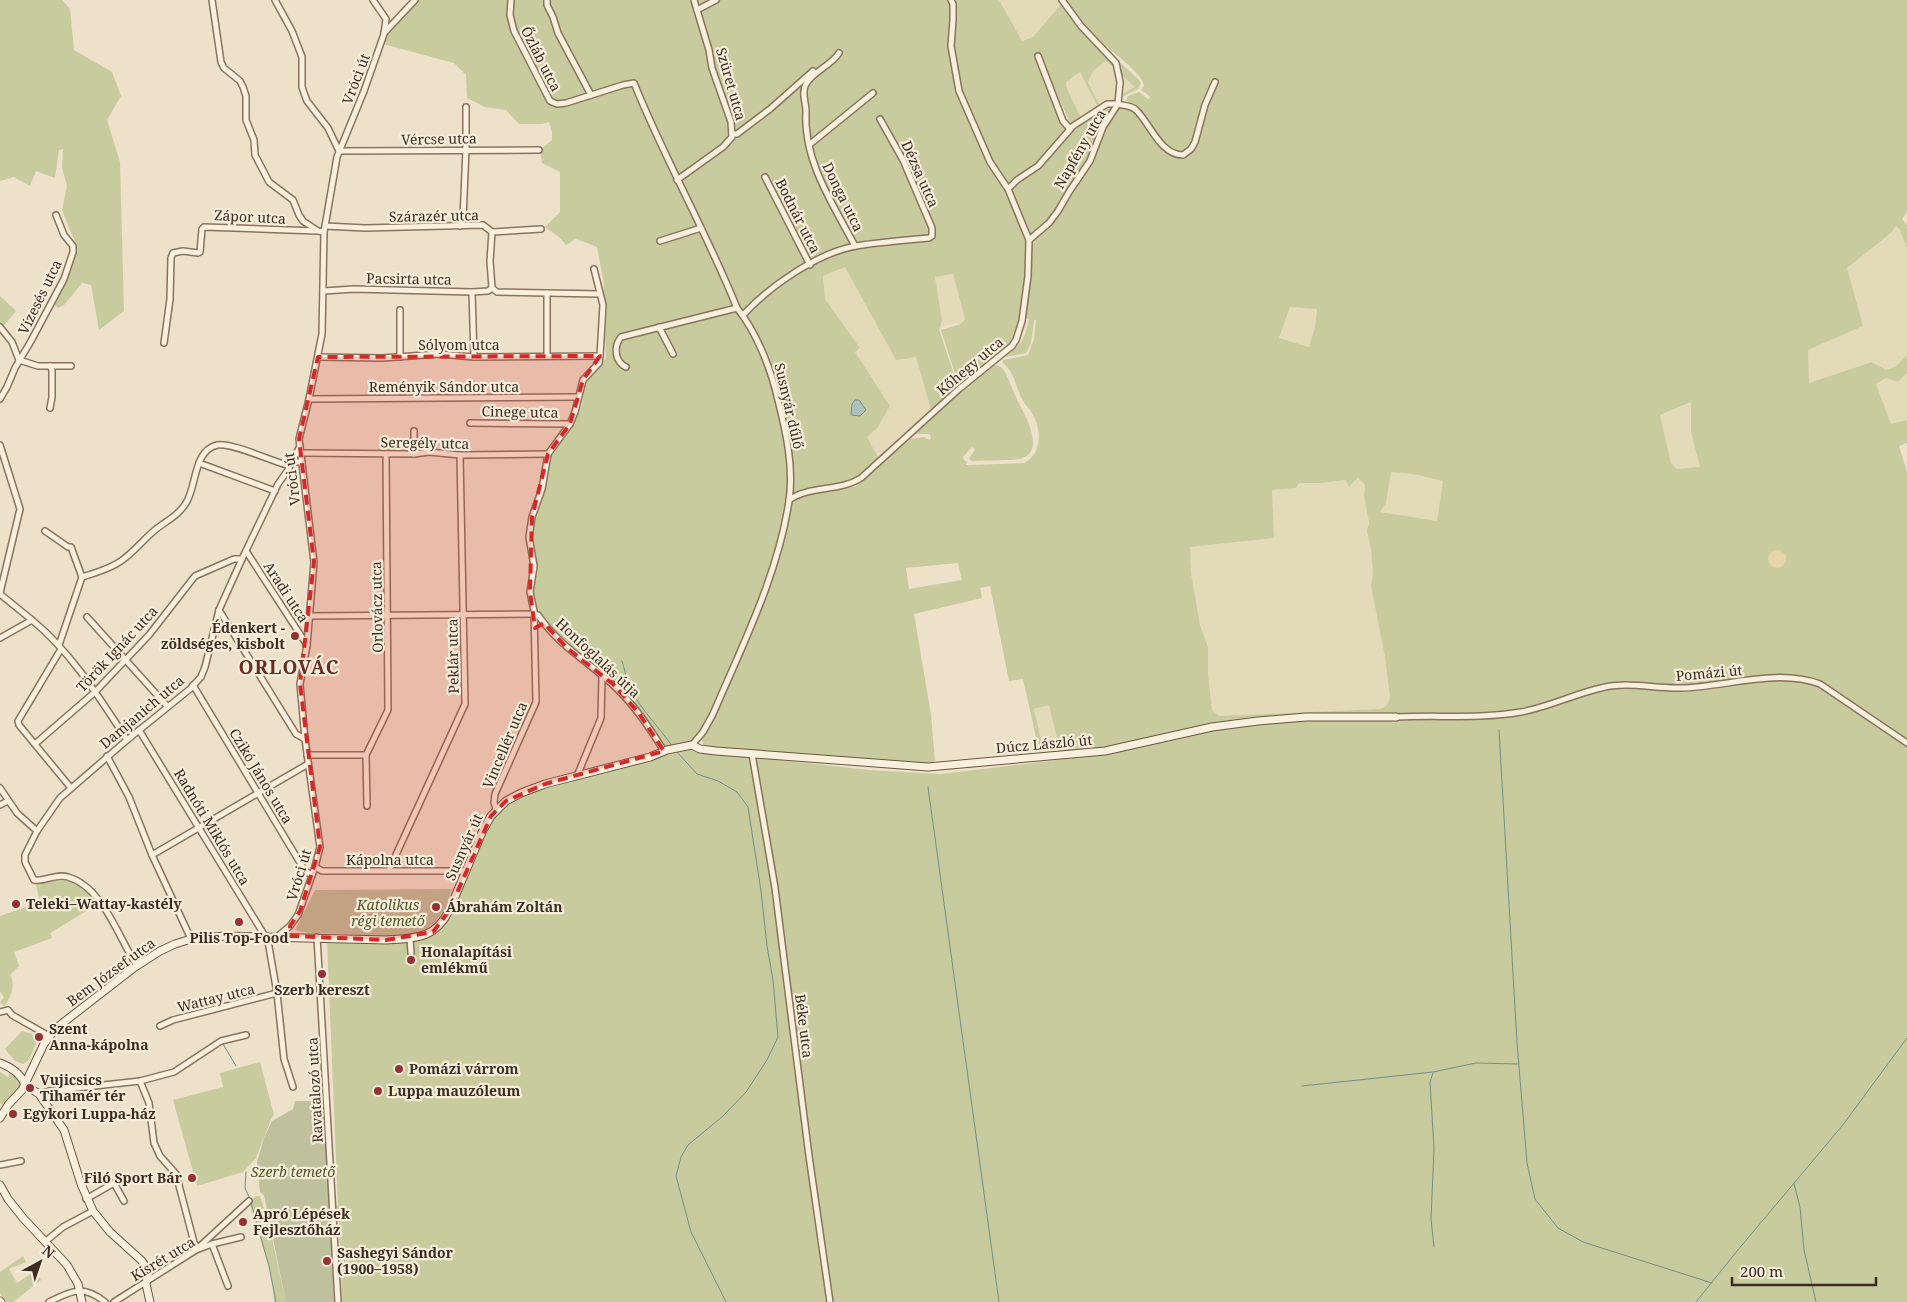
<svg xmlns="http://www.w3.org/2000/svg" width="1907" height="1302" viewBox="0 0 1907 1302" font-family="'Noto Serif',serif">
	<rect width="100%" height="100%" fill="#ede1ca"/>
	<g fill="#e3dab7">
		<path d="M999 0H1061L1063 2 1033 37 1022 41Z"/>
		<path d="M1106 61 1135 87 1100 106 1088 82 1093 71Z"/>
		<path d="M1080 71 1099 109 1082 120 1067 89 1066 81 1074 78Z"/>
		<path d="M1897 226 1900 229 1907 248V355L1895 367 1886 370 1872 362 1809 383 1808 350 1863 326 1846 268 1891 234Z"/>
		<path d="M846 267 896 360 916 356 932 413 880 461 867 437 877 428 867 371 855 352 860 348 825 299 823 276Z"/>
		<path d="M953 274 965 319 961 324 953 323 939 329 935 277Z"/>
		<path d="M1290 307 1317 309 1315 327 1309 347 1279 338Z"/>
		<path d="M1907 373V420L1891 424 1876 384 1886 378 1898 382Z"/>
		<path d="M1692 402 1691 432 1700 468 1677 469 1671 463 1660 415Z"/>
		<path d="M1391 472 1413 474 1443 481 1437 521 1380 512 1386 503Z"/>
		<path d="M1358 476 1365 485 1364 496 1369 523 1367 531 1371 549 1373 574 1371 586 1385 657 1390 698 1389 703 1385 707 1380 709 1219 716 1212 710 1208 674V647L1200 625 1191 573 1190 547 1274 538 1272 490 1296 488 1299 483H1322L1347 480 1349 487Z"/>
		<path d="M1049 705 1060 750 1044 753 1034 709Z"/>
	</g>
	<g fill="#c8cb9e" fill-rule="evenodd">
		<path d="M0 0H62L70 9 74 50 112 72 121 96 107 120 120 162 124 311 99 330 91 285 82 283 64 305 58 308 54 305 68 276 77 247 62 210 67 186 62 168 63 149 59 150 55 178 36 171 30 186 14 177 0 181Z"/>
		<path d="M414 0H999L1022 41 1033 37 1063 2 1102 46 1138 79 1141 83 1138 89 1099 109 1080 72 1066 82 1067 89 1082 120 1071 125 1038 52 1037 53 1070 134 1076 128 1121 101 1137 107 1126 100 1128 96 1139 92 1148 99 1151 97 1141 90 1144 85C1140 71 1114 54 1103 43 1089 30 1077 16 1067 0H1907V212L1902 219 1907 225V248L1900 230 1896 226 1891 233 1847 268 1863 326 1808 350 1809 383 1872 362 1886 370 1895 367 1907 355V373L1898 382 1886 378 1876 384 1891 424 1907 420V443L1899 446 1907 472V1302H342L339 1222H337L336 1205 338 1206 327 940 410 943 435 934 451 917 493 817 517 797 666 755 691 750 869 770 941 774 1106 754 1105 748 1091 750 1089 740 1087 741 1088 750 1046 754 1039 751 1023 679 1009 681 990 586 980 588 982 598 914 614 931 715 935 761 928 763 706 747 702 743 703 738 689 748 665 754 638 712 613 685 576 656 535 614 530 592 534 566 529 537 532 517 545 483 550 457 558 441 574 423 582 405 585 383 606 358 605 337 607 307 603 294 604 283 597 247 576 239 566 245 559 237 545 227 560 212V172L542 163 540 150 552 140V132L549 122 542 124H519L506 110 485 107 467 98 466 75 454 63 383 44 384 34ZM1106 61 1135 87 1100 106 1088 82 1093 71ZM845 267 896 360 916 357 932 413 944 398 938 376 947 395H950L958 387 939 329 942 321 935 277 953 274 965 319 961 324 941 330 959 387 1006 350 1016 337 1024 318 1029 319C1024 341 1022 343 1005 357L1026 353 1031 343 1034 320H1036L1034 339 1028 355 1003 360 1002 362C1016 374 1014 384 1022 399 1025 405 1030 409 1033 415 1042 431 1042 454 1024 463L971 465H966L967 462 964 460 963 457 972 447 975 449 969 459 972 461C981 460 1017 461 1023 458 1046 448 1023 413 1017 399 1012 389 1009 380 1004 370 999 365 997 364 990 367L957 395 914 434H929L931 436 930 440 923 437 910 439 857 485 855 487 846 485 861 478 880 461 867 437 877 428 890 406 855 352 860 348 825 299 823 276ZM1290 307 1317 309 1315 327 1309 347 1279 338ZM1691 402V432L1700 467 1677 469 1671 463 1660 415ZM1391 472 1413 474 1443 481 1437 521 1380 512 1386 503ZM1358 477 1365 485 1364 496 1369 523 1367 531 1371 549 1373 574 1371 586 1385 657 1390 698C1388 704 1387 707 1380 709L1219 716 1212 710 1208 674V647L1200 625 1191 573 1190 547 1274 538 1272 490 1296 488 1299 483H1322L1346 480 1349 487ZM958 563 962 580 909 589 906 568ZM1049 705 1060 750 1044 753 1034 709Z"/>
		<path d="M0 296 16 311 3 327 0 324Z"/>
		<path d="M63 879C80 881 90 891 98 904L50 933 52 938 14 952 19 966 10 975C16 984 11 998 4 1006L0 1002 4 998 0 991V916L40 902 36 884Z"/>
		<path d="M22 1031 32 1034 37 1041 29 1060 23 1064 15 1061 5 1049Z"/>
		<path d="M260 1062 274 1115 272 1117 256 1158 243 1172 197 1186 173 1100 223 1087 220 1073Z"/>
		<path d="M10 1071 19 1079 22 1083 17 1093 3 1105 0 1103V1072L8 1077Z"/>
		<path d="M255 1196H260L268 1220 286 1302H274L272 1278 250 1204Z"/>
		<path d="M23 1256 26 1262 9 1269 17 1283 35 1271 41 1280 13 1302H7L0 1293V1272Z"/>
	</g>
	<circle fill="#e7d4a9" cx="1777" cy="559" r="9"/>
	<g fill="#bec19c">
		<path d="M452 889C448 900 445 911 437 920 416 945 373 935 345 934 329 933 309 935 295 930L315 890Z"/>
		<path d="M295 1101H324L330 1207 328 1209 330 1213 332 1257 330 1259 332 1263 334 1302H286L264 1195 260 1192 257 1162 264 1138 272 1121 293 1109Z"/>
	</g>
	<path fill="#aac2ba" stroke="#719087" d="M855 400H859L866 410 860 416 851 415 852 404Z"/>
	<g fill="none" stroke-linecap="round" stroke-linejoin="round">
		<g stroke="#719087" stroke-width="1">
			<path d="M622 661C625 670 626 679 630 688 641 710 659 727 673 747"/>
			<path d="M1499 730 1517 1043 1527 1163 1535 1199 1558 1228 1583 1242 1712 1283"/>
			<path d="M677 752 697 774 718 781 737 792 748 807 761 891 767 946 773 980 778 1037 767 1060 746 1092 723 1116 688 1145 681 1157 676 1176 691 1232 726 1302"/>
			<path d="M928 787 999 1302"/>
			<path d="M223 1044 236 1066"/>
			<path d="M1433 1073 1430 1082 1434 1149 1431 1219 1434 1247"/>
			<path d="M1302 1086 1433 1072 1476 1063 1519 1064"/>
			<path d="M246 1172 245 1188 249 1197"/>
			<path d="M1794 1184 1800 1207 1804 1250 1816 1302"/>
			<path d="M251 1203 269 1266 276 1302"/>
			<path d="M1696 1302 1737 1251 1842 1126 1907 1038"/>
		</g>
		<defs>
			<g id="street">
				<path d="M212 0 221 62 224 68 240 81 243 87 246 96V120L254 140 255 155 269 182 293 200 299 215 303 221 318 231 324 232"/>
				<path d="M275 0 292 31 302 57V87L304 93 307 101 328 128 339 151 539 150"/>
				<path d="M511 0 510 15 514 31 550 101 557 104 566 103 623 85 634 83C665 160 706 231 737 308 757 333 771 369 778 400 786 432 794 467 789 501 778 575 742 646 713 714L703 732 692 745"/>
				<path d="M547 0V5L553 17 558 33 591 95"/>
				<path d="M697 10 716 0"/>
				<path d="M384 33 415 0"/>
				<path d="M839 53C831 66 813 71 806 84 801 92 806 103 806 111 803 161 833 204 855 246"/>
				<path d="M1038 56 1063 121 1070 129"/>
				<path d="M732 134H737L770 109 813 71"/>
				<path d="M809 145 873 93"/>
				<path d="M765 177 810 265"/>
				<path d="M677 180 723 147 732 137 731 122 712 68 709 50 694 0"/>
				<path d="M1008 189 1017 180 1038 166 1073 126 1107 104H1118L1120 82 1116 63 1081 26 1062 0"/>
				<path d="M325 226 365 228 483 225 492 232 541 229"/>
				<path d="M460 226 463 219 466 149V107"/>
				<path d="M1029 240 1049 223 1058 211 1069 192 1090 161 1103 127 1118 104C1124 106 1131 105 1136 110 1150 123 1160 155 1183 155L1191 149 1195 142 1205 105 1215 82"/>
				<path d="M660 241 701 228"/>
				<path d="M492 288 497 292 599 294"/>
				<path d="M492 288 490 261 492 232"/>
				<path d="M324 291 354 289 472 292 488 291 492 288"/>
				<path d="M472 292 474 357"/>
				<path d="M743 315C770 286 817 253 856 246 880 242 905 240 929 238L932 236V228L903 160 880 119"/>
				<path d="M0 327 12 342 19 360"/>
				<path d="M659 327 673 354"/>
				<path d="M164 343 170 299 171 258 173 253 183 251 198 253 200 252 202 229 204 227 317 231"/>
				<path d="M547 355V293"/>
				<path d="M318 357 382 358 439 354 474 357 600 356"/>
				<path d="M400 357V310"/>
				<path d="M19 360 38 366H71"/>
				<path d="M626 367C615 362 613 347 621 337L737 308"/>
				<path d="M0 399 7 387 15 368 31 341 64 279 73 252V246L64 235 56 215"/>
				<path d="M309 399 578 397"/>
				<path d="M50 408 52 397V370L50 366"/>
				<path d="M470 423 570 424"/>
				<path d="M414 431V454"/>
				<path d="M0 445 20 509 0 593"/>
				<path d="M301 453 414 454 429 452 460 455 548 454"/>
				<path d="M199 463 275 491"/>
				<path d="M789 500C810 485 839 492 861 478L959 389 1012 346 1016 340 1022 321 1028 276 1029 240 1008 189 990 162 959 91 951 46 953 20V4L951 0"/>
				<path d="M45 531 68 547H71L82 577"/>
				<path d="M246 551 307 645"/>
				<path d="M82 577C95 573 110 569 121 561 134 552 143 540 155 530 166 521 178 516 186 503 197 486 193 451 217 445 231 442 271 461 287 465L292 462H302"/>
				<path d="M0 594 32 620"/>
				<path d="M219 610 296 734 305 739"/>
				<path d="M535 614 538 615C560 647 585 659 612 684 633 703 649 727 664 751"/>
				<path d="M310 616 535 614"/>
				<path d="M87 617 167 706"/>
				<path d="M0 638 32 620C71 652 99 697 127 740"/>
				<path d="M59 645 82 577"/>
				<path d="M61 649 18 721 19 725 71 788"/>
				<path d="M193 685 305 871 312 875"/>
				<path d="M1396 717C1437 715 1480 719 1521 712 1549 707 1574 694 1601 688 1628 681 1654 689 1681 688 1726 687 1776 668 1820 684L1907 743"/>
				<path d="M139 730 268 941 277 993 284 1059 293 1087"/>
				<path d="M35 744 95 692 149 635 195 576 234 559H242"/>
				<path d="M752 754 775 888 809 1156 830 1302"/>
				<path d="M307 755H366L388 710 386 454"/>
				<path d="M366 755 367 806"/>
				<path d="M107 756 129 797 152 855 191 939"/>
				<path d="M577 776 601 718 602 675"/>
				<path d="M0 788 17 813 37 831"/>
				<path d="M0 805 8 801"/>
				<path d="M496 809 494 802 495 794 536 702 534 611 530 592 534 566 529 537 532 517 542 489 548 454 570 424 575 412 583 380 599 363 600 356 603 305 594 269"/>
				<path d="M152 855 308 764"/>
				<path d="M315 867 322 871H466"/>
				<path d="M389 870 465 704 460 455"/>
				<path d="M278 936 290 926 298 915 315 867 320 847 305 739 300 684 307 645 314 562 299 439 309 399 322 334 324 232 337 157 364 91 384 34 386 19 373 0"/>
				<path d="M317 937 338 1302"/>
				<path d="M410 938 411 953"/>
				<path d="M137 966C118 937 103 887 68 877 56 873 45 882 34 880L25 862V855L37 831 60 798 127 740 190 689 201 677 205 667 219 610 242 559 278 484 288 470 300 446"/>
				<path d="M0 1012 8 1010 12 1015 49 1036"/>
				<path d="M160 1026 173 1020 277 993"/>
				<path d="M140 1081 149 1103 154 1143 160 1156 176 1174 196 1250"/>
				<path d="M39 1094 49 1091 140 1081 174 1072 221 1041 246 1035"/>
				<path d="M0 1165 21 1161"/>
				<path d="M114 1183 122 1180 129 1179"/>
				<path d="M86 1199 114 1183 124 1201"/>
				<path d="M46 1241 63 1227 93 1211"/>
				<path d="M212 1244 241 1237"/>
				<path d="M198 1248 249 1201"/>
				<path d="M49 1302C72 1290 84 1285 105 1302"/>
				<path d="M114 1302 196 1250 212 1244 228 1286"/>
			</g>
			<g id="secondary">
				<path d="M0 1063C11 1067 20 1073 25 1084"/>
				<path d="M25 1085 39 1094 64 1130 81 1184 93 1211 110 1232 141 1260 149 1271 146 1284 150 1302"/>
				<path d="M0 1118 8 1105 22 1090 44 1044 55 1029 135 967 160 951 175 944 191 939 225 936 386 940C414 938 434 940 449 911L483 830 491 816 506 801 521 793 545 784 650 757 667 750 692 745 700 749 716 751 928 767 1105 751 1212 727 1258 721 1306 717H1396"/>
				<path d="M0 1185 8 1199 23 1218 67 1265 78 1284 82 1302"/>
				<path d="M0 1301 1 1302"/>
			</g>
		</defs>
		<use href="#street" stroke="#89735f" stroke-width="8"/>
		<use href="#secondary" stroke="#6b5542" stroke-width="9"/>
		<use href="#street" stroke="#f8efdd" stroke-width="5"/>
		<use href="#secondary" stroke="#f8efdd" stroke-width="7"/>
	</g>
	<path fill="#d62828" fill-opacity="0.2" stroke="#d62828" stroke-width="4" stroke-dasharray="10 6" stroke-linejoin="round" d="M600 356 583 380 570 424 548 454 532 517 530 592 535 628 544 623 567 648 613 684 638 712 664 751 545 784 506 801 491 816 449 911 433 932 386 940 291 936 290 926 300 911 320 847 300 684 314 562 299 439 318 357Z"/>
	<g fill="#963136" stroke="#f5ecd9" stroke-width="2">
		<circle cx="295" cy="636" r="5"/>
		<circle cx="16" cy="904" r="5"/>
		<circle cx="436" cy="907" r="5"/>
		<circle cx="239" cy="922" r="5"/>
		<circle cx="411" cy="960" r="5"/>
		<circle cx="322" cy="974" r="5"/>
		<circle cx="39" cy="1037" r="5"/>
		<circle cx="399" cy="1069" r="5"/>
		<circle cx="30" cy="1088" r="5"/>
		<circle cx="378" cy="1091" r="5"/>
		<circle cx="13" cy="1114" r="5"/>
		<circle cx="192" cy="1178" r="5"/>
		<circle cx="243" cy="1222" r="5"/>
		<circle cx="327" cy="1261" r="5"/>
	</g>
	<g text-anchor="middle" stroke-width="4.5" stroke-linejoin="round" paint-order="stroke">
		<g font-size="14" fill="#3b2c21" stroke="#f5ecd9">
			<text transform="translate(541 59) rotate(63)" y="5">Őzláb utca</text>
			<text transform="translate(356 79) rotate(-69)" y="5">Vróci út</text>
			<text transform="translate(731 84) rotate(74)" y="5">Szüret utca</text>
			<text transform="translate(439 139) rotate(-1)" y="5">Vércse utca</text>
			<text transform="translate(1080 149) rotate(-60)" y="5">Napfény utca</text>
			<text transform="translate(920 174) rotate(66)" y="5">Dézsa utca</text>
			<text transform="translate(843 197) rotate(64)" y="5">Donga utca</text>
			<text transform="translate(434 216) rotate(-1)" y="5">Szárazér utca</text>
			<text transform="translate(798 216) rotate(63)" y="5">Bodnár utca</text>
			<text transform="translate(250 217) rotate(3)" y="5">Zápor utca</text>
			<text transform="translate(409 279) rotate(1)" y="5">Pacsirta utca</text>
			<text transform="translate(40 297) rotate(-64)" y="5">Vízesés utca</text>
			<text x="459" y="350">Sólyom utca</text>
			<text transform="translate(970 366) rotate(-40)" y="5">Kőhegy utca</text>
			<text x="444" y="392">Reményik Sándor utca</text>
			<text transform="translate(789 406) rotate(77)" y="5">Susnyár dűlő</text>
			<text transform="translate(520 412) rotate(1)" y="5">Cinege utca</text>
			<text transform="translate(425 443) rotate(1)" y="5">Seregély utca</text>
			<text transform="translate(292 479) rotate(-97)" y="5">Vróci út</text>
			<text transform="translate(286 592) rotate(57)" y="5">Aradi utca</text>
			<text transform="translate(377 607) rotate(-91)" y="5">Orlovácz utca</text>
			<text transform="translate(117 649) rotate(-47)" y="5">Török Ignác utca</text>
			<text transform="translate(453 656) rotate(-91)" y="5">Peklár utca</text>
			<text transform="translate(598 658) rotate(43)" y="5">Honfoglalás útja</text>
			<text transform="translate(1709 673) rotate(-5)" y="5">Pomázi út</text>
			<text transform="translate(142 712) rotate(-40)" y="5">Damjanich utca</text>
			<text transform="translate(1044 744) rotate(-5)" y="5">Dúcz László út</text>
			<text transform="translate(505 745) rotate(-67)" y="5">Vincellér utca</text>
			<text transform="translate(261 776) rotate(59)" y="5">Czikó János utca</text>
			<text transform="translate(212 827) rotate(59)" y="5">Radnóti Miklós utca</text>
			<text transform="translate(464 847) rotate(-66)" y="5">Susnyár út</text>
			<text x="390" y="865">Kápolna utca</text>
			<text transform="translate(299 875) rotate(-73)" y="5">Vróci út</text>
			<text transform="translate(111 972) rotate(-36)" y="5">Bem József utca</text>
			<text transform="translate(216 998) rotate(-14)" y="5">Wattay utca</text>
			<text transform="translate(804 1026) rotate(83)" y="5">Béke utca</text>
			<text transform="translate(315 1090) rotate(-93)" y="5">Ravatalozó utca</text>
			<text transform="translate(163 1259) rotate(-31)" y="5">Kisrét utca</text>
		</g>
		<g font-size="14" font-weight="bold" fill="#3b2c21" stroke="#f5ecd9" text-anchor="start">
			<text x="285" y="633" text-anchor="end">Édenkert -<tspan x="285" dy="16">zöldséges, kisbolt</tspan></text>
			<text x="26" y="909">Teleki–Wattay-kastély</text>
			<text x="446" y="912">Ábrahám Zoltán</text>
			<text x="239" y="943" text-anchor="middle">Pilis Top-Food</text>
			<text x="421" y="957">Honalapítási<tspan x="421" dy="16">emlékmű</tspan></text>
			<text x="322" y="995" text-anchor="middle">Szerb kereszt</text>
			<text x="49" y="1034">Szent<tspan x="49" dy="16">Anna-kápolna</tspan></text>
			<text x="409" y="1074">Pomázi várrom</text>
			<text x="40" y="1085">Vujicsics<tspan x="40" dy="16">Tihamér tér</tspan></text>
			<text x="388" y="1096">Luppa mauzóleum</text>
			<text x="23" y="1119">Egykori Luppa-ház</text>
			<text x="182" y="1183" text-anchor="end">Filó Sport Bár</text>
			<text x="253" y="1219">Apró Lépések<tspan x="253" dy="16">Fejlesztőház</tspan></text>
			<text x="337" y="1258">Sashegyi Sándor<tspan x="337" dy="16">(1900–1958)</tspan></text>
		</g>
		<g font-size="14" font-style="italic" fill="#4d5629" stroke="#f5ecd9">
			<text x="388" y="910">Katolikus<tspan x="388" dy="16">régi temető</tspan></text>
			<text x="293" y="1177">Szerb temető</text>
		</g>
		<g font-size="19" font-weight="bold" letter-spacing="1" fill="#652e23" stroke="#f5ecd9">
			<text x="289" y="674">ORLOVÁC</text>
		</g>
	</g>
	<g transform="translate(40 1262) rotate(40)" stroke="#f5ecd9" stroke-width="4" paint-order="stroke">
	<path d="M0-4L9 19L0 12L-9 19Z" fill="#3b2c21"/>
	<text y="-8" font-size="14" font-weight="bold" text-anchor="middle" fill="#3b2c21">N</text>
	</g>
	<path d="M1732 1277v8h144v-8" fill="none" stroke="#3b2c21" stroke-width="2.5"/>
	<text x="1740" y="1277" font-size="15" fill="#3b2c21" stroke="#f5ecd9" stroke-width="4" paint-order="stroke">200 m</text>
</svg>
